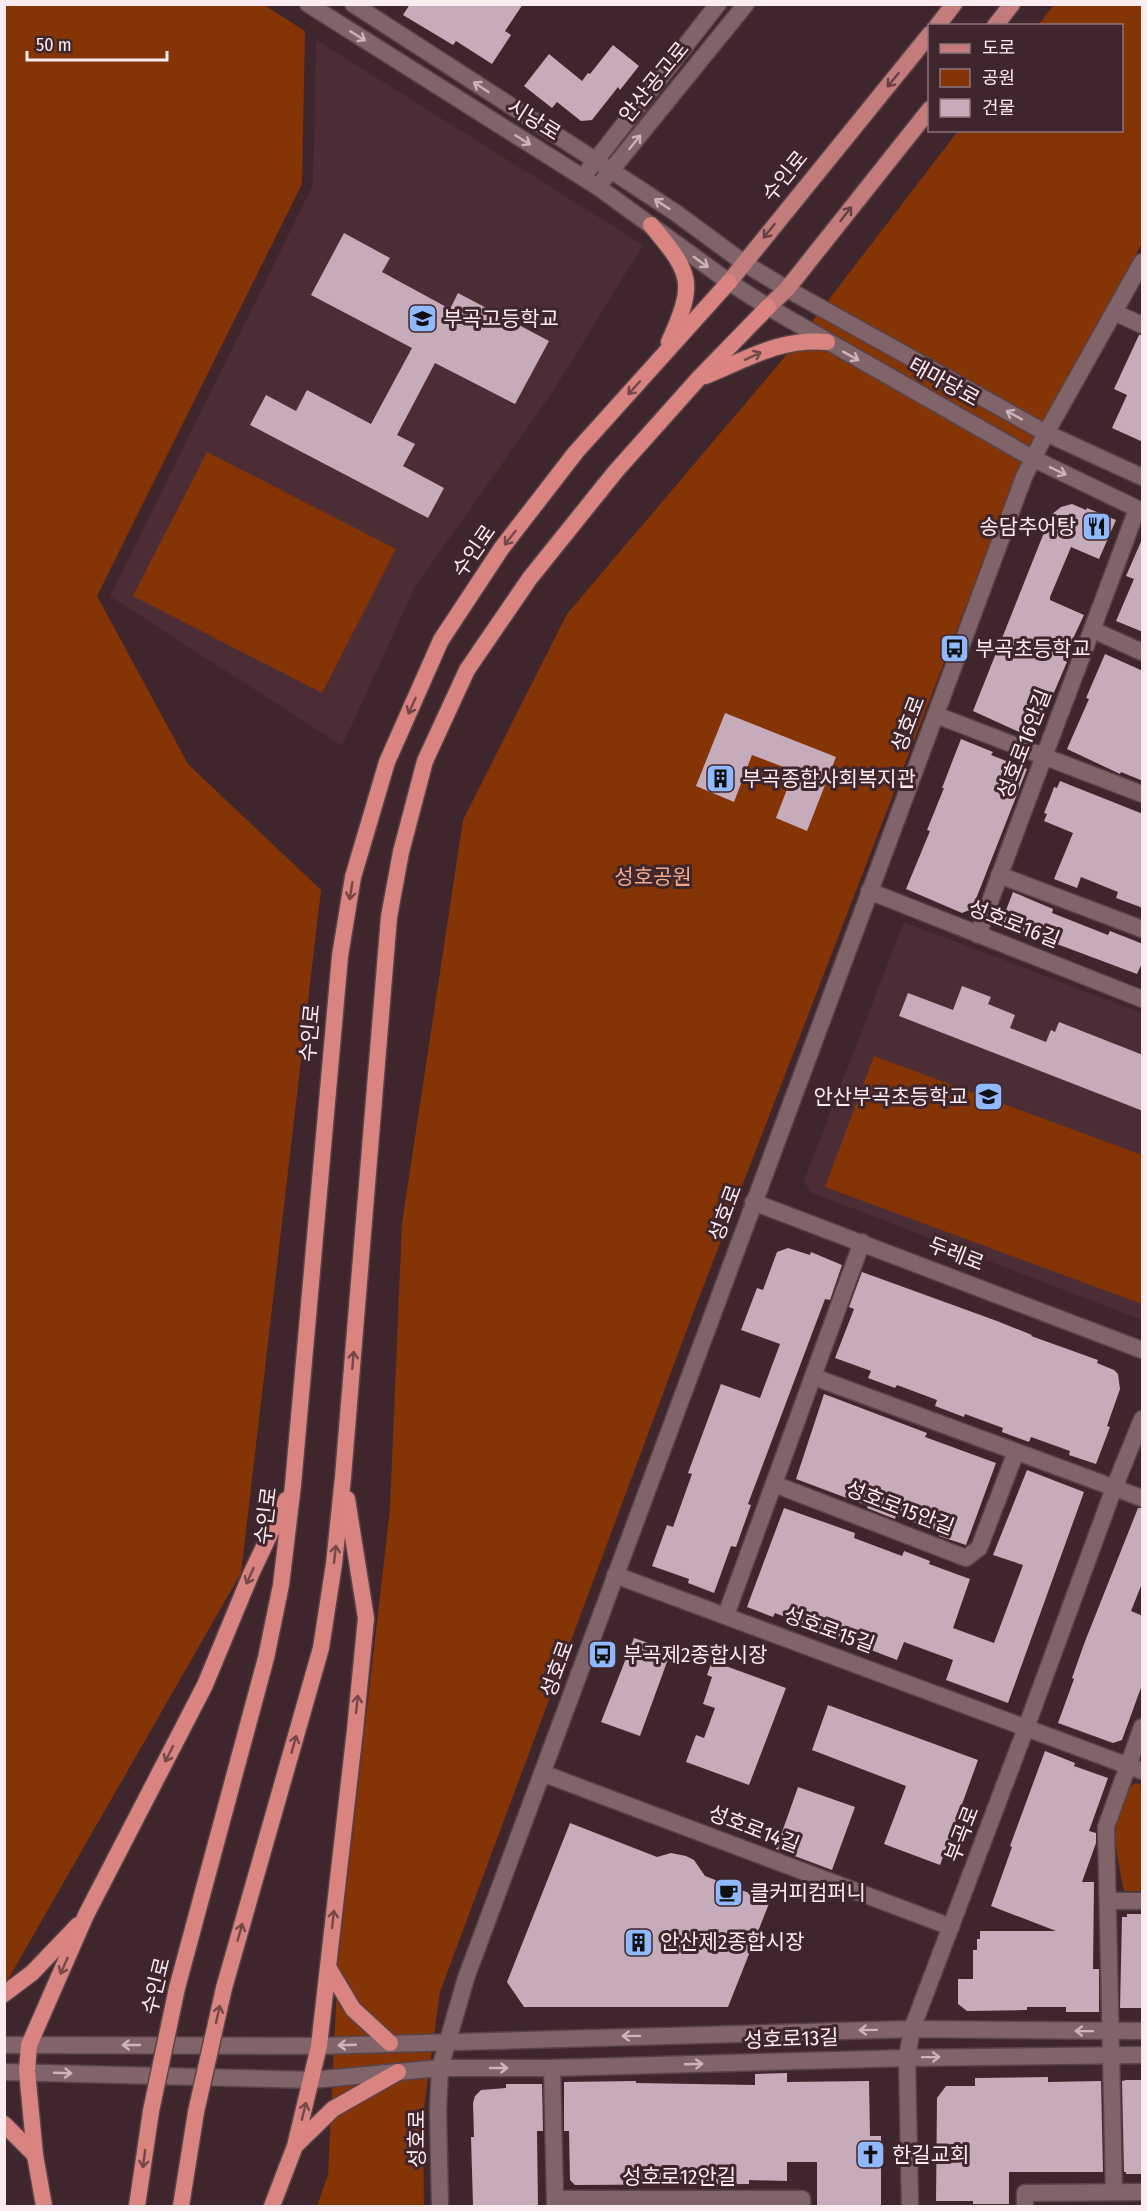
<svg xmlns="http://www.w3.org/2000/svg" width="1147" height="2211" viewBox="0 0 1147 2211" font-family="'Fira Sans Condensed','Noto Sans KR',sans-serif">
	<rect width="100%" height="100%" fill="#3e262c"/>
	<g fill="#4c2d35">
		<path d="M316 40 643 245 552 393 415 587 342 746 110 596 313 185Z"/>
		<path d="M904 922 1142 1013V1320L810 1192 804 1180Z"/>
	</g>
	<g fill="#843405">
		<path d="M5 5H264L305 31 302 184 97 596 188 764 321 890 241 1573 6 1983Z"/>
		<path d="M1054 5H1142V243L1016 476 692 1316 440 1992 423 2115 424 2206H317L328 2175 338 1962 390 1509 402 1223 463 820 567 614 784 358 958 131 1122 130V26L1038 25Z"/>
		<path d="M207 452 396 549 322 693 133 596Z"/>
		<path d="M874 1056 1142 1155V1304L825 1187Z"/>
		<path d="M1136 1783 1142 1785V1891H1124C1119 1862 1102 1798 1136 1783Z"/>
	</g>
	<g fill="#c6abba">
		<path d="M410 4H523L505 31 511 35 492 64 456 41 453 45 403 15Z"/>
		<path d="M613 45 639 66 620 90 618 87 592 120 581 121 557 102 552 108 524 86 549 54 582 81 588 73 590 74Z"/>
		<path d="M344 233 390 258 382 272 450 309 458 293 549 341 515 404 435 363 397 435 415 444 403 466 444 488 428 518 250 425 266 395 296 411 307 390 371 424 412 348 311 295Z"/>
		<path d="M1139 335H1143V442L1112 428 1127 395 1114 389Z"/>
		<path d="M1072 504 1086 510 1087 508 1116 520 1099 559 1071 547 1050 597V600L1084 615 1063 660 1067 662 1052 697 1049 696 1033 732 1026 735 973 711 1051 515 1061 507Z"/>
		<path d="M1143 537V632L1116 621 1134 579 1126 576Z"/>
		<path d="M1105 654 1143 671V781L1121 772 1120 774 1067 749 1089 699 1086 698Z"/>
		<path d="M725 713 836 757 807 831 776 818 794 771 752 755 734 802 696 786Z"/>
		<path d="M961 739 993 752 991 755 1027 769 972 909 962 913 906 889 930 831 927 830 944 788H942Z"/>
		<path d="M1060 781 1143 814V908L1116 898 1118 892 1081 877 1077 888 1054 879 1073 833 1044 821 1047 814 1044 813 1052 793 1054 787 1057 788Z"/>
		<path d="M1013 892 1053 909 1052 913 1108 935 1110 931 1143 944V961L1137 974 1001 923Z"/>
		<path d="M962 986 991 997 988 1004 1015 1015 1010 1028 1046 1042 1051 1030 1055 1032 1059 1022 1143 1055V1111L899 1016 908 993 953 1010Z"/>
		<path d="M788 1248 810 1255 811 1252 842 1265 830 1300 825 1299 748 1504 751 1505 736 1547 731 1546 714 1593 688 1583 689 1579 652 1566 667 1525 673 1527 692 1474 688 1473 721 1384 760 1398 780 1344 741 1330 757 1288 763 1290 777 1252Z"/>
		<path d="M862 1272 997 1321 1032 1335 1031 1336 1098 1360 1097 1363 1114 1370 1118 1374 1120 1389 1107 1426 1110 1427 1096 1464 1069 1455 1070 1451 1031 1437 1029 1442 1002 1432 1003 1428 965 1414 964 1417 935 1406 937 1400 897 1385 895 1388 868 1378 871 1371 835 1358 854 1309 849 1307Z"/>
		<path d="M824 1394 927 1433 925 1437 996 1463 966 1545 939 1536 941 1532 896 1516 895 1519 867 1508 868 1506 796 1479Z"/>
		<path d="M1027 1470 1084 1492 1008 1703 946 1680 953 1660 904 1642 897 1660 775 1613 773 1617 747 1607 784 1508 855 1533 854 1538 902 1556 904 1551 930 1561 929 1564 970 1579 953 1628 994 1643 1023 1565 993 1555Z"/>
		<path d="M1138 1508H1143V1581L1131 1611 1143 1616V1682L1122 1740 1113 1743 1058 1723 1074 1679 1072 1678 1084 1644Z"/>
		<path d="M634 1638 671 1651 640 1736 601 1722Z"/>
		<path d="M712 1661 786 1688 749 1785 686 1762 696 1735 704 1738 715 1708 703 1704 712 1677 707 1675Z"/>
		<path d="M828 1705 978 1760 940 1865 884 1844 906 1786 812 1750Z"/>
		<path d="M1045 1751 1075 1763 1074 1766 1108 1778 1089 1831 1096 1833V1843L1082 1882H1094L1093 1969H1099V2012H1066V2007H1027V2010L967 2011 958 2004V1979H973V1950H977V1939H980V1931H1056L991 1906 1012 1847 1010 1846Z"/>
		<path d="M798 1787 855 1807 832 1870 776 1849Z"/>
		<path d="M570 1823 657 1857 671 1853 686 1856 694 1860 705 1876 770 1901 728 2007H524L507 1982Z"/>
		<path d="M1127 1914H1143V2008H1120L1122 1917H1127Z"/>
		<path d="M787 2073V2082L869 2081 870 2136H881V2206H817V2162H787V2181L749 2180V2184L575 2185 570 2180 569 2131H564V2082L636 2081V2083L755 2085V2074Z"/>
		<path d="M1048 2077V2082L1101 2081 1103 2172H1009V2204H973V2201H936L937 2098 946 2086H975V2078Z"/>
		<path d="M1126 2080H1143V2174H1126V2172H1124L1122 2081Z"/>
		<path d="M506 2084H542L543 2131H537L538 2206H473L471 2137H474L473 2103 475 2096 481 2090 506 2088Z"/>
	</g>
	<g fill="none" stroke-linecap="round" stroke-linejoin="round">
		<defs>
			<g id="minor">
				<path d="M1114 312 1142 325"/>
				<path d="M1093 630 1142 652"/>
				<path d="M936 715 1142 794"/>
				<path d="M999 875 1142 929"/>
				<path d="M869 891 1142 999"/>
				<path d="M978 935C1029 792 1085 651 1137 509"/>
				<path d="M814 1377 1142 1498"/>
				<path d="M774 1484 966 1558 979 1548 1016 1452"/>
				<path d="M615 1575 1142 1771"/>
				<path d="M726 1615 862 1242"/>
				<path d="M542 1773 951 1927"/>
				<path d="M1109 1901H1142"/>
				<path d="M552 2068 555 2199"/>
				<path d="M1114 2192 1106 1827 1142 1727"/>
				<path d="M555 2206V2199H802V2206"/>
				<path d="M1025 2206V2193L1142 2192"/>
			</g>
			<g id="tertiary">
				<path d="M308 4 598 187 729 282 768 307 1032 458 1142 511"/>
				<path d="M353 4 612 171 676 213 744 263 787 289 1046 433 1142 477"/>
				<path d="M589 169 718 4"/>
				<path d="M604 179 746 4"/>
				<path d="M753 1202 1142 1350"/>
				<path d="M4 2045 319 2046 912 2029 1142 2031"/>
				<path d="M4 2072 312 2080 440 2068H552L907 2058 1142 2055"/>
				<path d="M440 2206 438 2110 440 2068 466 1978 1024 477 1046 433 1142 262"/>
				<path d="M910 2206 907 2058 912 2029 1026 1728 1114 1488 1142 1419"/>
			</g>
			<g id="primary">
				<path d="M937 26 954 4"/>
				<path d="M995 26 1012 4"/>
				<path d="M729 282 930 34"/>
				<path d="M768 307 787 289 930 109"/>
			</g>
			<g id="trunk">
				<path d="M651 225C692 274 696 282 669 342"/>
				<path d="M705 376C748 359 779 338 827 342"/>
				<path d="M328 1967 353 2009 390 2043"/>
				<path d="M177 1988 266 1658 281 1585 293 1485 340 956 353 877 387 762 441 640 501 549 576 452 729 282"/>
				<path d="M224 1988 321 1648 334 1564 343 1477 389 917 401 852 425 761 467 670 530 578 616 471 699 378 768 307"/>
				<path d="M4 1994 32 1973 78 1925"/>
				<path d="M4 2124 35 2155"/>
				<path d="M296 2145 333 2109 398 2072"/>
				<path d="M44 2206 35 2155 27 2071 29 2045 86 1915 205 1685 251 1574 286 1500"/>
				<path d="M137 2206 151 2111"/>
				<path d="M181 2206 196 2112"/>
				<path d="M272 2206 295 2146 319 2046 355 1730 366 1618 347 1499"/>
			</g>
		</defs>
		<use href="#minor" stroke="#584349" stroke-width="19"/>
		<use href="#tertiary" stroke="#584349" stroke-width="19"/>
		<use href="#primary" stroke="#584349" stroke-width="19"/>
		<use href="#trunk" stroke="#584349" stroke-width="19"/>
		<use href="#minor" stroke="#80646a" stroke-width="16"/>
		<use href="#tertiary" stroke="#80646a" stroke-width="16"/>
		<use href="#primary" stroke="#c37c7b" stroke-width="16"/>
		<use href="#trunk" stroke="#d98480" stroke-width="16"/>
		<defs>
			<g id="trunk-bridge">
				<path d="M151 2111 177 1988"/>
				<path d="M196 2112 224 1988"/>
			</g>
		</defs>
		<use href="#trunk-bridge" stroke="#584349" stroke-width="19" stroke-linecap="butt"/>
		<use href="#trunk-bridge" stroke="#d98480" stroke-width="16"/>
	</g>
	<defs><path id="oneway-shaft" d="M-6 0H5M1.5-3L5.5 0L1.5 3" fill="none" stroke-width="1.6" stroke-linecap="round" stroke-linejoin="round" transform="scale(1.5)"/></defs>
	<g stroke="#cab5ba">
		<use href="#oneway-shaft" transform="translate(358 36) rotate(32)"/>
		<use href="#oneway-shaft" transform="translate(481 87) rotate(-147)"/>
		<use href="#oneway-shaft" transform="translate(523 140) rotate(32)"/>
		<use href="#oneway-shaft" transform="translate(635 142) rotate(-51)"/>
		<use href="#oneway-shaft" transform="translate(662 204) rotate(-147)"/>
		<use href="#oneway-shaft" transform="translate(701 262) rotate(36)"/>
		<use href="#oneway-shaft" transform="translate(851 356) rotate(29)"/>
		<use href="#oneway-shaft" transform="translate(1014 415) rotate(-151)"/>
		<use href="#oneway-shaft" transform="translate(1058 471) rotate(26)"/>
		<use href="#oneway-shaft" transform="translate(868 2030) rotate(179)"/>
		<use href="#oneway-shaft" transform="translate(1084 2031) rotate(-179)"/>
		<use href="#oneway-shaft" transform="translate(631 2036) rotate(179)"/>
		<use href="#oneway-shaft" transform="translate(131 2045) rotate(-180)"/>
		<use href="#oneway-shaft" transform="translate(347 2045) rotate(178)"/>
		<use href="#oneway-shaft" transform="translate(931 2057) rotate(-1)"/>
		<use href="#oneway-shaft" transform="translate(694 2064) rotate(-2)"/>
		<use href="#oneway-shaft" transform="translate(499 2068)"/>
		<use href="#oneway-shaft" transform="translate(63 2073) rotate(2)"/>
	</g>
	<g stroke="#664044">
		<use href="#oneway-shaft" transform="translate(893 80) rotate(129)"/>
		<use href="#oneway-shaft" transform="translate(846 214) rotate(-52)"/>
		<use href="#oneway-shaft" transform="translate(769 231) rotate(129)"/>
	</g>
	<g stroke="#744749">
		<use href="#oneway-shaft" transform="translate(753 356) rotate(-25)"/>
		<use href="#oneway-shaft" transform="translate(634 388) rotate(132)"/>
		<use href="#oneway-shaft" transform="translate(510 538) rotate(128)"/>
		<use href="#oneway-shaft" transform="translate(412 706) rotate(114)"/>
		<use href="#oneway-shaft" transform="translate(351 891) rotate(99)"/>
		<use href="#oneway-shaft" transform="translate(353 1360) rotate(-85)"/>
		<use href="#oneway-shaft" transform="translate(335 1554) rotate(-84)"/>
		<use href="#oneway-shaft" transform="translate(250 1576) rotate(114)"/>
		<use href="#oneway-shaft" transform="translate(357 1704) rotate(-84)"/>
		<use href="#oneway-shaft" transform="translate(294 1744) rotate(-74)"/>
		<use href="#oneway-shaft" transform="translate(169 1754) rotate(117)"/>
		<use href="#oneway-shaft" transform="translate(333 1919) rotate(-84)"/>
		<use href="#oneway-shaft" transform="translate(240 1932) rotate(-74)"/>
		<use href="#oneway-shaft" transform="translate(64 1966) rotate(114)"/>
		<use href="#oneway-shaft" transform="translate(218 2014) rotate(-77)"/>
		<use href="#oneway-shaft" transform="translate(304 2111) rotate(-76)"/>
		<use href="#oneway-shaft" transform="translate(144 2159) rotate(97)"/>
	</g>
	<defs>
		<symbol id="school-square" viewBox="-11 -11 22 22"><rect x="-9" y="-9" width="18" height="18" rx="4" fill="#90b8fd" stroke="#3e262c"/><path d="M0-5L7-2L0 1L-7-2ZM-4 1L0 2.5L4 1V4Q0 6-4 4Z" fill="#111"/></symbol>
		<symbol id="restaurant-square" viewBox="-11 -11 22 22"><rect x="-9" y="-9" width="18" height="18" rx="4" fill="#90b8fd" stroke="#3e262c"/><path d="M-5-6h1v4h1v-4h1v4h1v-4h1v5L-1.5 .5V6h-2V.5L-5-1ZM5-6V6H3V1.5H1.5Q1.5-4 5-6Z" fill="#111"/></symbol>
		<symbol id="bus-square" viewBox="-11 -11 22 22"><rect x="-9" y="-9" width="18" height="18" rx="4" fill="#90b8fd" stroke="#3e262c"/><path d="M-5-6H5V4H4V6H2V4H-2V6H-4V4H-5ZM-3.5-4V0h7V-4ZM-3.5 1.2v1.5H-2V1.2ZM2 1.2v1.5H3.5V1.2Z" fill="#111"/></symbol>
		<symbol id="building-square" viewBox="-11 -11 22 22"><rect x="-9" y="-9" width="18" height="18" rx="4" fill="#90b8fd" stroke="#3e262c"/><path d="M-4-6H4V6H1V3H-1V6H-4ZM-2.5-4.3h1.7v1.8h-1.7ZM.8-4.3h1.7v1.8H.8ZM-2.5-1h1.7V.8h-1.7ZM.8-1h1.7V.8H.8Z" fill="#111"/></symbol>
		<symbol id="cafe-square" viewBox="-11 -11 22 22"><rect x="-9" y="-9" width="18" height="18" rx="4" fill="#90b8fd" stroke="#3e262c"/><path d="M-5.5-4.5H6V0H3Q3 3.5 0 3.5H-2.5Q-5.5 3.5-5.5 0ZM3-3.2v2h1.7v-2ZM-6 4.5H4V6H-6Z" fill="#111"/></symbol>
		<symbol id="church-square" viewBox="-11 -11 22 22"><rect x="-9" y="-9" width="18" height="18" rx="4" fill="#90b8fd" stroke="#3e262c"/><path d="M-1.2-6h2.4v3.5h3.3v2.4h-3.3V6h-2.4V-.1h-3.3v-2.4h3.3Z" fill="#111"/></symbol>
	</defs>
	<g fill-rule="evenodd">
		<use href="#school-square" x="406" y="302" width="33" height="33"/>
		<use href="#restaurant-square" x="1080" y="510" width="33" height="33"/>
		<use href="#bus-square" x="938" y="632" width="33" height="33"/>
		<use href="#building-square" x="704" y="762" width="33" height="33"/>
		<use href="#school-square" x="972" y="1080" width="33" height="33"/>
		<use href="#bus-square" x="586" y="1638" width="33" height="33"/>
		<use href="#cafe-square" x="712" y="1876" width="33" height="33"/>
		<use href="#building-square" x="622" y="1926" width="33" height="33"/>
		<use href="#church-square" x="854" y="2138" width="33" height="33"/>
	</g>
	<g text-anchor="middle" stroke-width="6" stroke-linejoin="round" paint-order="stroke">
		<g font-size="21" fill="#fcebef" stroke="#3e262c">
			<text transform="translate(654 82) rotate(-51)" y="7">안산공고로</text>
			<text transform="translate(534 120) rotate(32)" y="7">시낭로</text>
			<text transform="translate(785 176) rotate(-51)" y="7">수인로</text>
			<text transform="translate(944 382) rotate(29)" y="7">태마당로</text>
			<text transform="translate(474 551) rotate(-55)" y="7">수인로</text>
			<text transform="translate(908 724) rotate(-69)" y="7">성호로</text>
			<text transform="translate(1024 744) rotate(-69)" y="7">성호로16안길</text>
			<text transform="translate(1014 924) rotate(21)" y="7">성호로16길</text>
			<text transform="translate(310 1033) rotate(-85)" y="7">수인로</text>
			<text transform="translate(725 1213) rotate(-70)" y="7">성호로</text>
			<text transform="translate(956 1254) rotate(21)" y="7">두레로</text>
			<text transform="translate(900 1508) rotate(21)" y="7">성호로15안길</text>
			<text transform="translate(266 1516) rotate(-83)" y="7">수인로</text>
			<text transform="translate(829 1630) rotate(20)" y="7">성호로15길</text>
			<text transform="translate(557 1669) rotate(-70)" y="7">성호로</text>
			<text transform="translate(754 1829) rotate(21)" y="7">성호로14길</text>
			<text transform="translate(962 1834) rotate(-69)" y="7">부곡로</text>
			<text transform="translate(156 1986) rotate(-76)" y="7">수인로</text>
			<text transform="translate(791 2039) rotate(-2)" y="7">성호로13길</text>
			<text transform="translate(417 2139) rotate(-90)" y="7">성호로</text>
			<text x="679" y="2184">성호로12안길</text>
		</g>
		<g font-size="21" fill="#fcebef" stroke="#3e262c" text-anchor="start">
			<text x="443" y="326">부곡고등학교</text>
			<text x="1076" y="534" text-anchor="end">송담추어탕</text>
			<text x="975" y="656">부곡초등학교</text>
			<text x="742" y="786">부곡종합사회복지관</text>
			<text x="968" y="1104" text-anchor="end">안산부곡초등학교</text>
			<text x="623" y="1662">부곡제2종합시장</text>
			<text x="750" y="1900">클커피컴퍼니</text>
			<text x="660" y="1949">안산제2종합시장</text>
			<text x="892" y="2162">한길교회</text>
		</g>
		<g font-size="21" fill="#f1ab8d" stroke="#3e262c">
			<text x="653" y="884">성호공원</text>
		</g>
	</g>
	<rect width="1147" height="2211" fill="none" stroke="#fcebef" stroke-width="12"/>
	<rect x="928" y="24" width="195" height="108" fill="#3e262c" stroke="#8a757a" stroke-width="1.5"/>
	<rect x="940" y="44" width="30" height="9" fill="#c37c7b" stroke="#8a757a" stroke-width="1.5"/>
	<text x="982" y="54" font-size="18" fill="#fcebef">도로</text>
	<rect x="940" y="69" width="30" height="18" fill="#843405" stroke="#8a757a" stroke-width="1.5"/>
	<text x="982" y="84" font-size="18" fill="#fcebef">공원</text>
	<rect x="940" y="99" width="30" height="18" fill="#c6abba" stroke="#8a757a" stroke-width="1.5"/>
	<text x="982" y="114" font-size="18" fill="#fcebef">건물</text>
	<path d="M27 51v9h140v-9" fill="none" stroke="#fcebef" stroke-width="3"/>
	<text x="36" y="51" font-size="18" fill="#fcebef" stroke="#3e262c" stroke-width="4.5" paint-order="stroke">50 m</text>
</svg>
